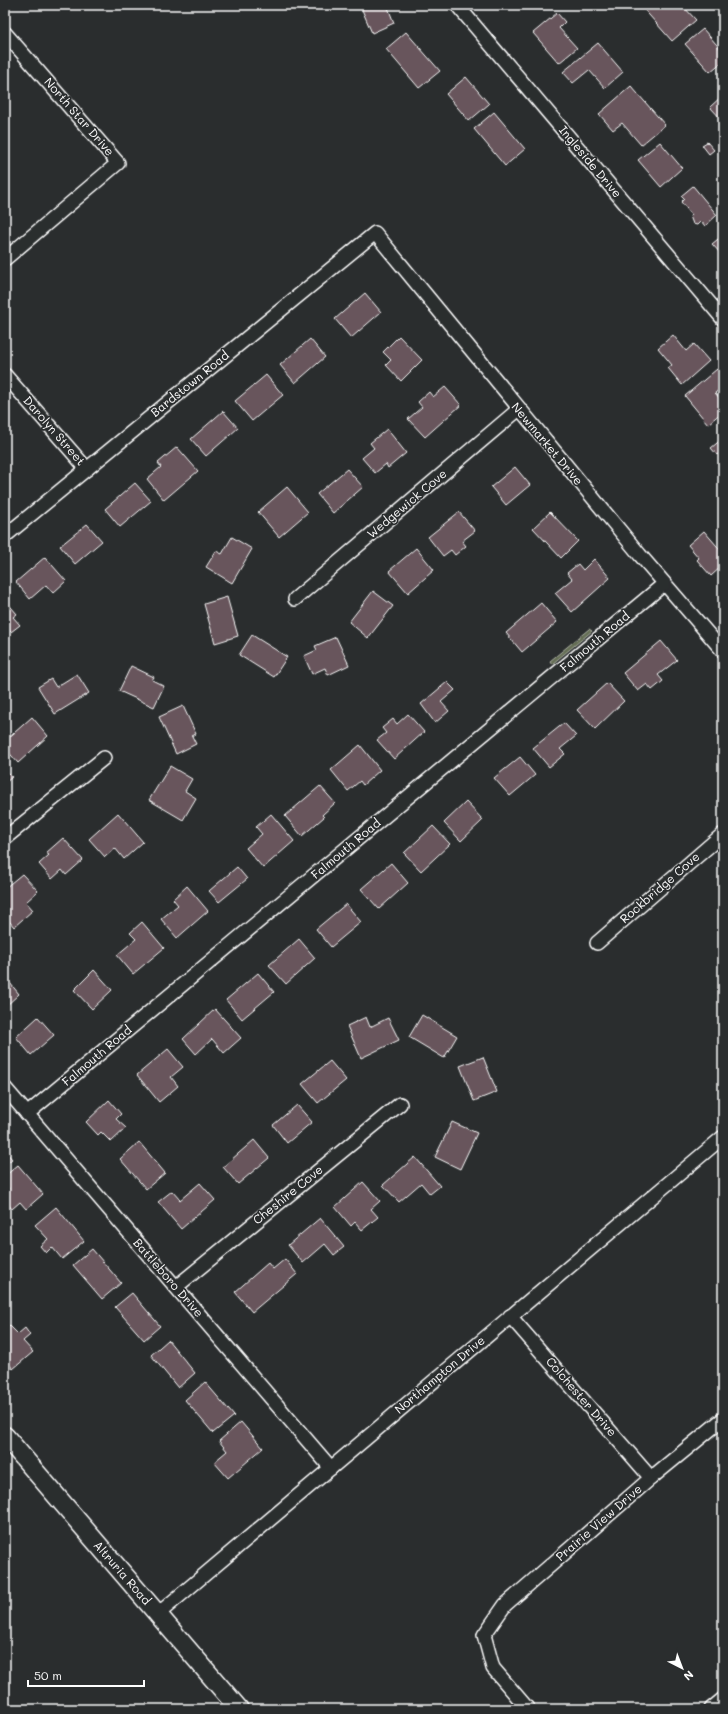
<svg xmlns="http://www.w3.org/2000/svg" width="728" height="1714" viewBox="0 0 728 1714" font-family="Mali,sans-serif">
	<rect width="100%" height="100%" fill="#2a2d2e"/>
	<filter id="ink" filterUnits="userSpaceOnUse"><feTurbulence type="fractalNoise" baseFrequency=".025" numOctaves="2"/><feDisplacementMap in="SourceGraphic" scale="8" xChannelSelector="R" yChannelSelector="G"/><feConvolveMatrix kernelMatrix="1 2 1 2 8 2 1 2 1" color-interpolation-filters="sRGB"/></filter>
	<g filter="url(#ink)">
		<path fill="#646d53" stroke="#b2b6a9" d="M589 629 592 631 552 664 550 661Z"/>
		<g fill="#67555c" stroke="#fff">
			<path d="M360 5H387L394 23 372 33Z"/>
			<path d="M523 5H534L528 10Z"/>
			<path d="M642 5H673L677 9 682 5 696 20 672 41 641 6Z"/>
			<path d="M557 13 565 22 559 28 577 48 559 63 533 33Z"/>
			<path d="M703 29 723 52V61L710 72 685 44Z"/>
			<path d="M406 32 440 71 419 88 386 49Z"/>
			<path d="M598 43 623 72 605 88 589 70 573 83 563 72Z"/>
			<path d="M466 77 489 104 469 121 446 94Z"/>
			<path d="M631 86 665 125 641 145 622 123 613 130 599 114Z"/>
			<path d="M723 95V121L710 107Z"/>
			<path d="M494 112 525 149 505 166 474 129Z"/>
			<path d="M660 142 682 168 661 187 638 160Z"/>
			<path d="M707 142 714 150 709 154 702 145Z"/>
			<path d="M693 186 717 215 705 226 701 221 697 225 693 224 690 216 692 215 681 202 684 199 681 196Z"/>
			<path d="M723 235V254L722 255 712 244Z"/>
			<path d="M365 293 381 312 351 338 335 319Z"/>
			<path d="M673 335 686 351 694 344 709 361 682 385 668 368 672 365 658 348Z"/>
			<path d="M399 336 422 360 401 381 386 365 391 360 383 352Z"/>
			<path d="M310 339 325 357 295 383 280 365Z"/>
			<path d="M717 369 723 376V387L715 393 723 402V411L708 424 685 396Z"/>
			<path d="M266 375 283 395 252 421 235 401Z"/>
			<path d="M445 387 461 405 425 437 408 419 422 407 418 402 429 392 433 397Z"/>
			<path d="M223 411 238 428 206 456 191 439Z"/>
			<path d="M387 429 406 453 388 468 386 464 375 473 362 458 374 448 370 443Z"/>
			<path d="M722 439 723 450 717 455 711 448Z"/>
			<path d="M177 447 198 471 164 500 147 479 161 467 158 463Z"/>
			<path d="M515 467 530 485 506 505 491 487Z"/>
			<path d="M347 469 363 487 333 513 317 494Z"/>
			<path d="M135 483 151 501 120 527 105 509Z"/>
			<path d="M287 487 308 512 279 537 258 512Z"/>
			<path d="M459 512 475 531 462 541 466 546 455 555 451 550 443 556 428 537Z"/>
			<path d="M550 512 578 541 561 558 533 528Z"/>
			<path d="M87 524 102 541 75 564 60 546Z"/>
			<path d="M704 531 723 553V565L711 576 697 560 699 558 688 545Z"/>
			<path d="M232 537 252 549 232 583 206 567 216 551 222 554Z"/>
			<path d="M416 548 434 570 408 593 389 571Z"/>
			<path d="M45 557 66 581 53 593 46 585 30 599 16 582Z"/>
			<path d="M594 559 610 578 572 612 555 593 572 579 567 573 578 564 583 570Z"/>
			<path d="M373 591 393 606 368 638 349 622Z"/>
			<path d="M227 597 238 636 215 643 204 604Z"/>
			<path d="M5 600 17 614 13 617 20 625 11 632 5 625Z"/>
			<path d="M541 603 557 622 522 652 506 633Z"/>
			<path d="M252 635 287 657 274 677 239 655Z"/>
			<path d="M336 637 349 665 328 675 325 668 312 674 304 656 317 650 315 646Z"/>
			<path d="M661 641 677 660 658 675 663 681 652 690 647 684 638 691 623 673Z"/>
			<path d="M131 666 154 677 152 680 164 686 154 707 119 691Z"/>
			<path d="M77 674 89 693 55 714 38 687 51 679 56 687Z"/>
			<path d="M447 682 455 690 441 702 449 711 435 723 421 704Z"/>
			<path d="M607 683 624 701 595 729 577 710Z"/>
			<path d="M183 706 196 734 192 736 196 744 176 754 159 717Z"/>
			<path d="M408 714 424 732 394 759 377 740 386 733 382 728 393 719 397 724Z"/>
			<path d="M32 717 48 736 18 763 5 748V741Z"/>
			<path d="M564 723 576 736 560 749 565 754 549 767 533 748Z"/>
			<path d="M360 745 380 770 363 785 360 781 348 791 331 770Z"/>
			<path d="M520 757 535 775 510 796 494 778Z"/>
			<path d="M170 766 192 779 185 791 196 798 183 820 149 800Z"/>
			<path d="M5 770 12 777 5 783Z"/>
			<path d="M320 786 335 803 322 815 324 817 302 836 285 816Z"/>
			<path d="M466 802 483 820 461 841 444 823Z"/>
			<path d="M118 813 143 842 124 859 115 848 105 857 89 839Z"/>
			<path d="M271 814 294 841 263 868 246 848 262 834 256 827Z"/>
			<path d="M433 826 450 844 421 871 404 853Z"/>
			<path d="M63 838 83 860 66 875 62 870 52 879 39 864 49 855 46 853Z"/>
			<path d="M391 863 408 883 379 909 361 889Z"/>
			<path d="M237 867 247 879 219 902 209 891Z"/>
			<path d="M22 874 38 891 26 902 33 910 14 927 5 916V888Z"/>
			<path d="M187 886 208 911 177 938 161 919 178 905 173 899Z"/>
			<path d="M346 904 361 922 331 947 316 929Z"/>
			<path d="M142 922 164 948 133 974 117 955 136 939 130 933Z"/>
			<path d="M299 939 315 958 286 984 269 965Z"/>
			<path d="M94 970 112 990 92 1009 74 990Z"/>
			<path d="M258 973 274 992 242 1019 226 1000Z"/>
			<path d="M5 977 19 994 5 1007Z"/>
			<path d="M215 1009 241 1038 224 1053 212 1039 196 1054 183 1039Z"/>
			<path d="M422 1015 457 1036 444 1058 409 1037Z"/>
			<path d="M38 1017 54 1035 31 1055 16 1037Z"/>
			<path d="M366 1017 370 1027 388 1018 399 1040 361 1058 347 1026Z"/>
			<path d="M168 1049 183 1067 171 1077 178 1086 159 1102 137 1075Z"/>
			<path d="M483 1057 497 1092 474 1101 460 1066Z"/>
			<path d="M330 1061 346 1080 318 1103 302 1084Z"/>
			<path d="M109 1100 121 1114 116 1119 126 1128 111 1142 101 1132 98 1135 86 1122Z"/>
			<path d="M297 1105 312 1122 287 1143 273 1125Z"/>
			<path d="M452 1122 477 1133 460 1169 435 1157Z"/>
			<path d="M254 1140 269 1158 238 1184 223 1167Z"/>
			<path d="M139 1142 165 1173 146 1189 120 1159Z"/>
			<path d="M5 1151 12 1159 5 1165Z"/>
			<path d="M415 1157 440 1186 430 1194 421 1183 399 1202 383 1185Z"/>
			<path d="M18 1165 43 1194 26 1209 20 1202 12 1209 5 1201V1192L9 1189 5 1184V1176Z"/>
			<path d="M363 1182 380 1201 371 1209 378 1217 362 1230 355 1222 351 1226 335 1207Z"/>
			<path d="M200 1183 215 1200 181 1229 158 1202 172 1191 180 1200Z"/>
			<path d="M56 1207 84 1241 62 1259 52 1247 46 1253 40 1246 48 1239 35 1225Z"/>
			<path d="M320 1218 344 1247 334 1255 325 1244 303 1263 288 1245Z"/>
			<path d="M92 1249 121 1283 102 1299 73 1265Z"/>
			<path d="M285 1259 297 1274 252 1312 235 1292 268 1263 273 1269Z"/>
			<path d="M132 1293 160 1326 144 1340 115 1307Z"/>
			<path d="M7 1323 18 1334 25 1328 30 1335 23 1341 33 1352 13 1369 5 1359V1324Z"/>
			<path d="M168 1340 195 1373 178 1388 151 1355Z"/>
			<path d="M205 1382 234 1416 213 1433 185 1400Z"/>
			<path d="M241 1422 263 1448 228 1478 214 1462 227 1451 219 1441Z"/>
		</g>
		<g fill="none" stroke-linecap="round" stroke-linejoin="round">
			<defs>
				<g id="street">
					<path d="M457 5 723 319"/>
					<path d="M5 33 118 163 5 259"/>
					<path d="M5 375 87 469"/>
					<path d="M5 536 375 233 640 555 723 651"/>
					<path d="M295 599 519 409"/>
					<path d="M5 838 104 758"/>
					<path d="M597 943 723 834"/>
					<path d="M5 1088 331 1468"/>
					<path d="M27 1114 664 584"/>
					<path d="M176 1287 400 1104"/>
					<path d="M510 1316 651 1478"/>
					<path d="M158 1614 723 1137"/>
					<path d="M528 1709 493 1668 484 1635 505 1605 651 1478 723 1419"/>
					<path d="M711 1709 723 1699"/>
				</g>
				<path id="secondary" d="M5 1436 239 1709"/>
			</defs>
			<use href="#street" stroke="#fff" stroke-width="16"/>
			<use href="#secondary" stroke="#fff" stroke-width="21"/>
			<use href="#street" stroke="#2a2d2e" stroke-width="13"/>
			<use href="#secondary" stroke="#2a2d2e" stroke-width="18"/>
		</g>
	</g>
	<g text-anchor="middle" stroke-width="3.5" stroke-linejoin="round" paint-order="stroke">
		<g font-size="12" fill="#fff" stroke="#2a2d2e">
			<text transform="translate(79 117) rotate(49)" y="4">North Star Drive</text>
			<text transform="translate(590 162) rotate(50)" y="4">Ingleside Drive</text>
			<text transform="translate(190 384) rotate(-39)" y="4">Bardstown Road</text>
			<text transform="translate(54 431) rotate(49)" y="4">Darolyn Street</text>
			<text transform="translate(547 444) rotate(50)" y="4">Newmarket Drive</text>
			<text transform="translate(407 504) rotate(-40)" y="4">Wedgewick Cove</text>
			<text transform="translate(595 642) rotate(-40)" y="4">Falmouth Road</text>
			<text transform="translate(346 849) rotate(-40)" y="4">Falmouth Road</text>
			<text transform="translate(660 888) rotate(-41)" y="4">Rockbridge Cove</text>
			<text transform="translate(97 1056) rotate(-40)" y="4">Falmouth Road</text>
			<text transform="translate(288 1195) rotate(-39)" y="4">Cheshire Cove</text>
			<text transform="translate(168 1278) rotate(49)" y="4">Battleboro Drive</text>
			<text transform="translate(440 1375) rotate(-40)" y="4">Northampton Drive</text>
			<text transform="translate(581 1397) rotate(49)" y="4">Colchester Drive</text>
			<text transform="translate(599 1523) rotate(-41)" y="4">Prairie View Drive</text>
			<text transform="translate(122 1573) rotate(49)" y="4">Altruria Road</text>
		</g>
	</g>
	<rect width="728" height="1714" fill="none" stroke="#2a2d2e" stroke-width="20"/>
	<rect x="10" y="10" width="708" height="1694" fill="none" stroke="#fff" stroke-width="1.5" filter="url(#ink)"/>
	<g transform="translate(682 1668) rotate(138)" stroke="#2a2d2e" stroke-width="3" paint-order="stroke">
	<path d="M0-3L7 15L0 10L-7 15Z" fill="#ffffff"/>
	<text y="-6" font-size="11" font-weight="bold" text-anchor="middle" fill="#ffffff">N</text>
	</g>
	<path d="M28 1680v6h116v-6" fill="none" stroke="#ffffff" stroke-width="2"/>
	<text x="34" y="1680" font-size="12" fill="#ffffff" stroke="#2a2d2e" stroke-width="3" paint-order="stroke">50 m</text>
</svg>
